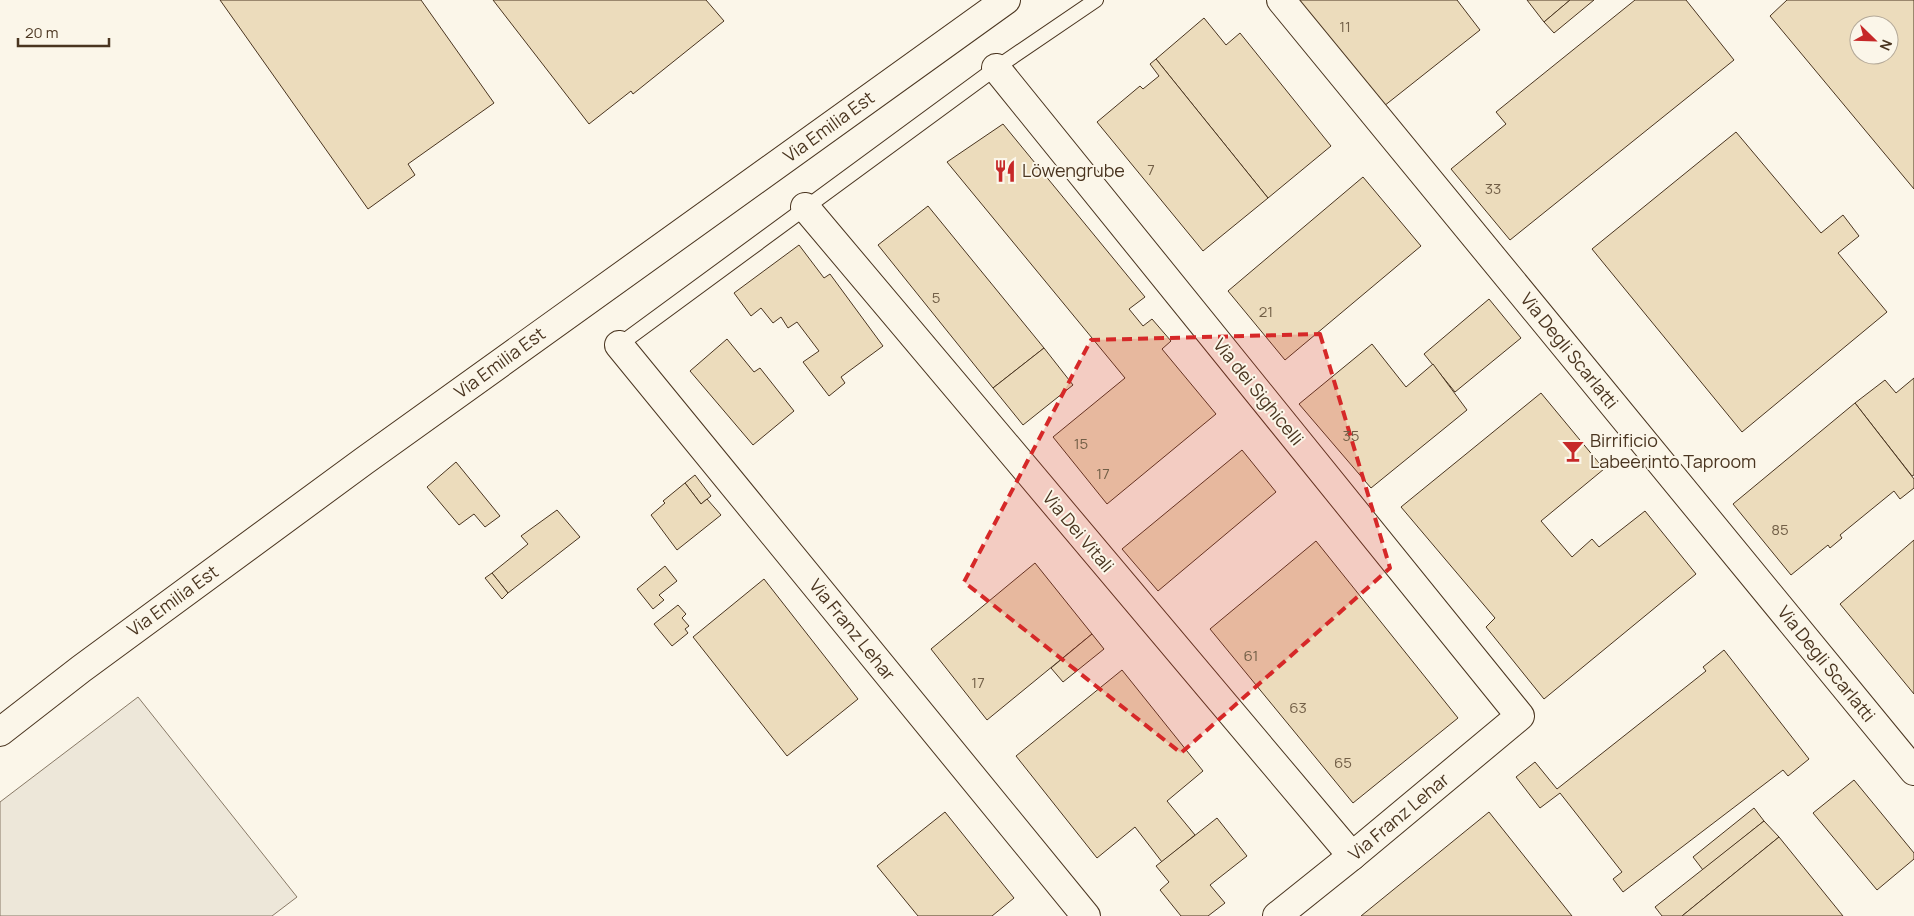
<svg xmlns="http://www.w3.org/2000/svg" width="1914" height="916" viewBox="0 0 1914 916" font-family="Manrope,sans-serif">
	<rect width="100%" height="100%" fill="#fbf6e9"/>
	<path fill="#ede7d9" stroke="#887966" d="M138 697 297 897 272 916H0V802Z"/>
	<g fill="#ecdcbc" stroke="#4a3520" fill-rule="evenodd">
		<path d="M220 0H421L494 103 408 164 415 175 368 209Z"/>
		<path d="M493 0H706L724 21 633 94 631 91 589 124Z"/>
		<path d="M1293 0H1457L1480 30 1379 110Z"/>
		<path d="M1527 0H1570L1544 22Z"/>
		<path d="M1570 0H1594L1554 33 1544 22Z"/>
		<path d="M1635 0H1686L1734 60 1510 240 1451 169 1506 124 1496 112Z"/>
		<path d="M1787 0H1914V189L1770 16ZM1859 25H1889V55H1859Z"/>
		<path d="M1204 18 1226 45 1240 33 1331 146 1268 198 1156 59Z"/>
		<path d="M1156 59 1268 198 1203 251 1097 122 1140 86 1143 89 1159 76 1150 64Z"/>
		<path d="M1003 124 1145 297 1129 309 1143 326 1152 319 1171 341 1162 349 1216 414 1107 504 1053 437 1125 378 947 162Z"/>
		<path d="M1736 132 1821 233 1843 215 1859 236 1838 253 1887 312 1742 432 1592 249Z"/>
		<path d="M1363 177 1421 246 1285 360 1228 291Z"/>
		<path d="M928 206 1044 348 993 388 878 245Z"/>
		<path d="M799 245 824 278 830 274 883 346 841 377 845 383 829 396 803 362 819 351 797 322 788 328 781 317 773 323 761 308 751 316 734 293Z"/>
		<path d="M1489 299 1521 338 1455 392 1424 354Z"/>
		<path d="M727 339 754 372 760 368 794 411 753 445 690 371Z"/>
		<path d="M1372 344 1406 387 1433 364 1467 410 1371 488 1299 404Z"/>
		<path d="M1044 348 1073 385 1023 425 993 388Z"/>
		<path d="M1914 378V475L1912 476 1855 403 1885 380 1896 393Z"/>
		<path d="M1541 393 1604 469 1541 521 1572 557 1592 539 1599 547 1645 511 1696 574 1544 699 1486 627 1495 618 1401 507Z"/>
		<path d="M1855 403 1914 479V488L1900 499 1894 491 1840 535 1842 538 1830 548 1828 545 1791 575 1733 504Z"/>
		<path d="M1242 450 1276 492 1158 591 1122 549Z"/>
		<path d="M456 462 500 516 485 527 474 514 459 525 427 487Z"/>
		<path d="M695 475 711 496 701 504 685 483Z"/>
		<path d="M685 483 701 504 707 499 721 515 677 550 651 515 665 503 663 501Z"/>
		<path d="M557 510 580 537 508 593 492 573 528 544 521 536Z"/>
		<path d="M1914 540V694L1840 604Z"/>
		<path d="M1316 541 1458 718 1353 803 1210 629Z"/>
		<path d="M1035 563 1092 634 987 720 931 649Z"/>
		<path d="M665 566 677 581 659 595 664 600 653 609 637 589Z"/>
		<path d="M492 573 508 593 502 599 485 578Z"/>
		<path d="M764 579 858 699 787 756 693 637Z"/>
		<path d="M678 605 686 614 682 618 689 626 685 629 688 633 672 646 654 624Z"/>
		<path d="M1092 634 1104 649 1063 682 1051 668Z"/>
		<path d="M1724 650 1809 759 1788 776 1783 770 1623 892 1613 879 1622 872 1560 793 1540 808 1516 777 1535 762 1557 789 1706 671 1703 667Z"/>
		<path d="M1122 670 1203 771 1167 801 1195 835 1162 862 1135 827 1097 858 1016 756Z"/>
		<path d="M1854 780 1914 853V859L1877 890 1813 813Z"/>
		<path d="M1754 808 1764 821 1703 870 1693 857Z"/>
		<path d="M945 812 1014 898 992 916H918L877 866Z"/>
		<path d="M1489 812 1572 916H1361Z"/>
		<path d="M1217 818 1247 856 1210 885 1225 903 1208 916H1181L1160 890 1169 882 1156 866Z"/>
		<path d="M1764 821 1779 837 1682 916H1662L1655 907Z"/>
		<path d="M1779 837 1843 916H1682Z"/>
	</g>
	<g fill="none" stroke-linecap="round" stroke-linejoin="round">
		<defs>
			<path id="lane" d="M619 345 996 68 1096 0"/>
			<g id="street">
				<path d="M1281 0 1914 771"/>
				<path d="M996 68 1520 716 1352 856 1277 916"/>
				<path d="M805 207 1352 856"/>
				<path d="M619 345 1086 916"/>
			</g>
			<path id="primary" d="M0 732 81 669 364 461 1006 0"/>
		</defs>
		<use href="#lane" stroke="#4a3520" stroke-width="16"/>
		<use href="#street" stroke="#4a3520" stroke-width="30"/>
		<use href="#primary" stroke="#4a3520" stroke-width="30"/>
		<use href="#lane" stroke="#fbf6e9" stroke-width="14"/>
		<use href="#street" stroke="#fbf6e9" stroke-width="28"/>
		<use href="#primary" stroke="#fbf6e9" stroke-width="28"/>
	</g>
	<path fill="#d62828" fill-opacity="0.2" stroke="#d62828" stroke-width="4" stroke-dasharray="10 6" stroke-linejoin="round" d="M1320 334 1390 568 1181 753 964 582 1091 340Z"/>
	<defs>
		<symbol id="restaurant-bare" viewBox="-9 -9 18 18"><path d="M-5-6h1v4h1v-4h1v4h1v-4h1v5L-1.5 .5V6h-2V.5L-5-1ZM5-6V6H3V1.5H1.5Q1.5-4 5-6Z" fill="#c62828" stroke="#fbf6e9" stroke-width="2.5" paint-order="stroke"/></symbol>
		<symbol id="bar-bare" viewBox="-9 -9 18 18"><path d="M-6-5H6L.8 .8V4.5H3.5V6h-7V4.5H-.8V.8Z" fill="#c62828" stroke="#fbf6e9" stroke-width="2.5" paint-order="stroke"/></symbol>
	</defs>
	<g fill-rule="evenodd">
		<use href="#restaurant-bare" x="989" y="155" width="32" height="32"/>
		<use href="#bar-bare" x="1557" y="435" width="32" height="32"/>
	</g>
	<g text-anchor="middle" stroke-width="4" stroke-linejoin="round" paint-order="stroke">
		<g font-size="15" fill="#725f47">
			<text x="1345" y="32">11</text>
			<text x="1151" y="175">7</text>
			<text x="1493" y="194">33</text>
			<text x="936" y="303">5</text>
			<text x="1266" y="317">21</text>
			<text x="1351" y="441">35</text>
			<text x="1081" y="449">15</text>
			<text x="1103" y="479">17</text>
			<text x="1780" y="535">85</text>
			<text x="1251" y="661">61</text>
			<text x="978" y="688">17</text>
			<text x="1298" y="713">63</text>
			<text x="1343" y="768">65</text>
		</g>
		<g font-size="18" fill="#4a3520" stroke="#fbf6e9">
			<text transform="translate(829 127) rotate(-36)" y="6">Via Emilia Est</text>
			<text transform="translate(1569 351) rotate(51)" y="6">Via Degli Scarlatti</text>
			<text transform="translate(500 363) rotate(-36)" y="6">Via Emilia Est</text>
			<text transform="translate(1258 392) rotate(51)" y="6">Via dei Sighicelli</text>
			<text transform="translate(1078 532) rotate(50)" y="6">Via Dei Vitali</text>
			<text transform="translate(173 601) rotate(-36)" y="6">Via Emilia Est</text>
			<text transform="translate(852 630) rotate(51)" y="6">Via Franz Lehar</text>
			<text transform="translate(1826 664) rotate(51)" y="6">Via Degli Scarlatti</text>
			<text transform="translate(1399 817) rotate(-40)" y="6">Via Franz Lehar</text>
		</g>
		<g font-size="18" fill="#4a3520" stroke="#fbf6e9" text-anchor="start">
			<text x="1022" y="177">Löwengrube</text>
			<text x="1590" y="447">Birrificio<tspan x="1590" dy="21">Labeerinto Taproom</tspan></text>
		</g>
	</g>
	<g transform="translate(1874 40) rotate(113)"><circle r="24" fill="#fbf6e9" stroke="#b4a999"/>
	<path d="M0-4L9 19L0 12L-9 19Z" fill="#c62828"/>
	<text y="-8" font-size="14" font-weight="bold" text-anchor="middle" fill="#4a3520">N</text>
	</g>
	<path d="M18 38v8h91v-8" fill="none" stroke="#4a3520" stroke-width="2.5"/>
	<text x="25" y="38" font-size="15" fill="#4a3520" stroke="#fbf6e9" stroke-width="4" paint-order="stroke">20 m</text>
</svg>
